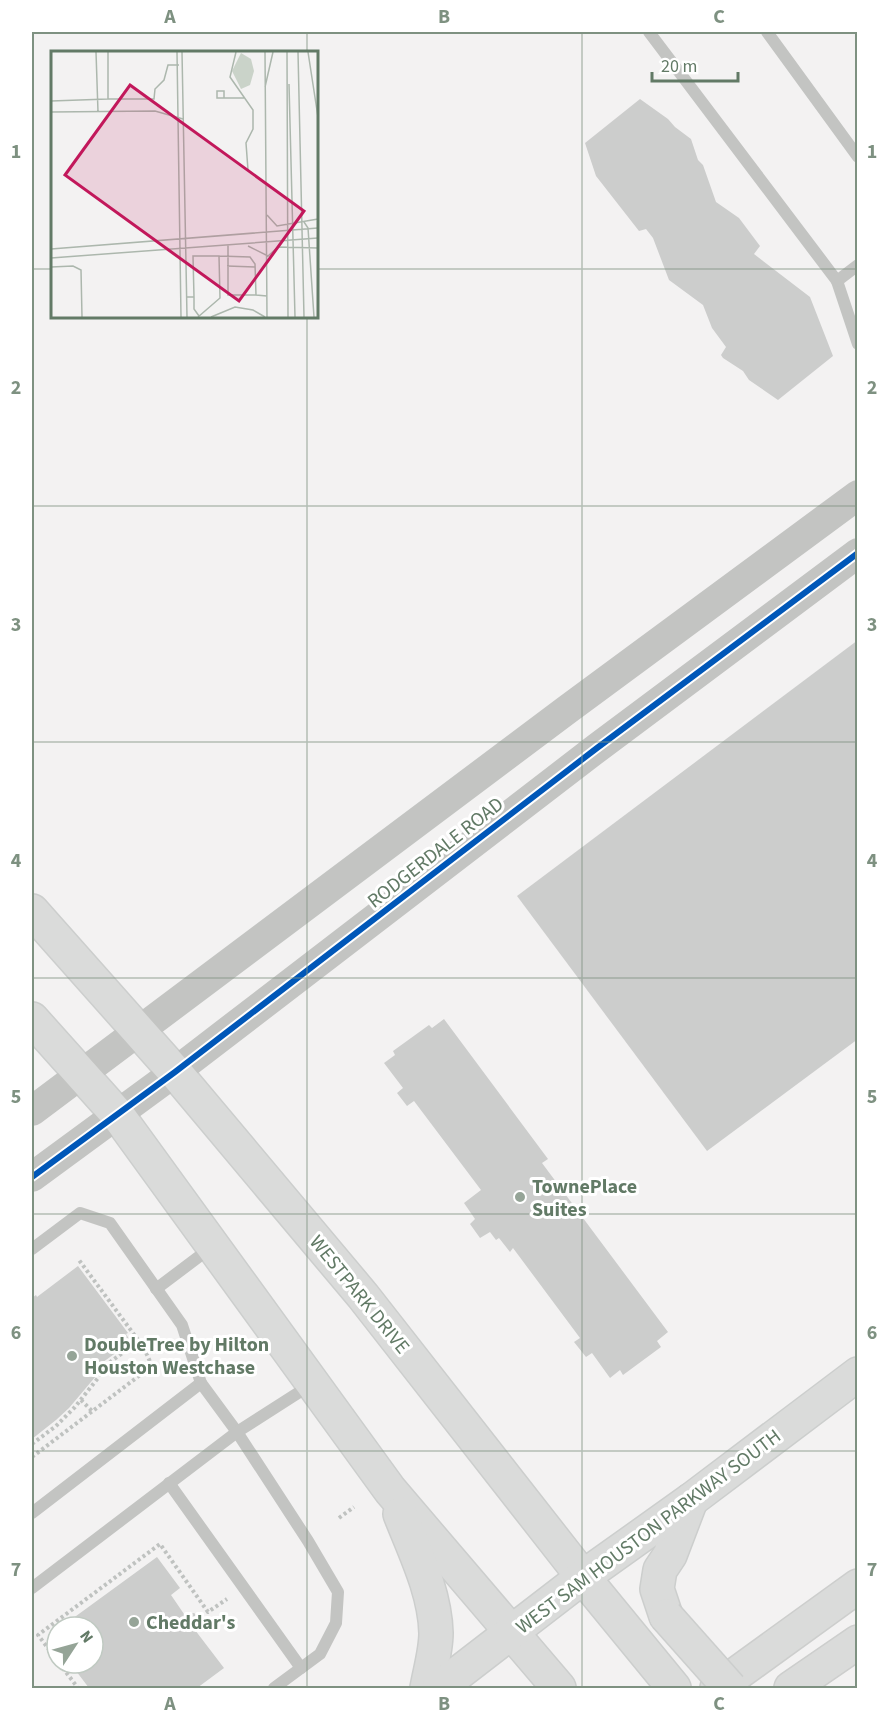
<svg xmlns="http://www.w3.org/2000/svg" width="889" height="1720" viewBox="0 0 889 1720" font-family="'Source Sans 3',sans-serif">
	<rect width="100%" height="100%" fill="#f3f2f2"/>
	<g fill="#cccdcc">
		<path d="M640 99 668 119 675 127 691 139 698 160 703 165 716 202 739 218 760 246 754 254 810 297 833 356 778 400 749 380 743 371 723 358 721 355 726 347 712 328 703 305 669 280 653 238 646 229 639 231 596 176 585 143Z"/>
		<path d="M858 640V1039L707 1151 517 896Z"/>
		<path d="M444 1019 548 1159 542 1163 668 1332 657 1341 661 1347 623 1375 620 1370 610 1378 592 1353 586 1357 574 1342 580 1338 513 1248 510 1252 499 1238 496 1240 490 1232 480 1238 470 1224 475 1219 464 1203 481 1190 414 1101 407 1106 397 1093 403 1088 384 1063 395 1055 393 1051 429 1025 432 1028Z"/>
		<path d="M78 1266 128 1333 126 1334 131 1342 92 1370 96 1376 69 1408 56 1420 32 1439V1298L36 1295 37 1297Z"/>
		<path d="M157 1557 180 1588 171 1595 184 1614 194 1613 199 1617 201 1626 195 1630 224 1668 197 1688H89L70 1663H93V1627H61Z"/>
	</g>
	<g fill="none" stroke-linecap="round" stroke-linejoin="round">
		<defs>
			<g id="secondary">
				<path d="M32 911 175 1072 363 1296 583 1577 674 1688"/>
				<path d="M32 1019 117 1114 390 1490 559 1688"/>
				<path d="M400 1514C415 1552 435 1592 436 1633 436 1651 430 1671 427 1688"/>
				<path d="M666 1616 657 1589 660 1570 670 1555 691 1500"/>
				<path d="M439 1688 583 1577 691 1500 858 1374"/>
			</g>
			<g id="motorway">
				<path d="M717 1688 858 1586"/>
				<path d="M791 1688 858 1642"/>
			</g>
		</defs>
		<use href="#secondary" stroke="#cccecd" stroke-width="36"/>
		<use href="#motorway" stroke="#cdcecd" stroke-width="36"/>
		<g stroke="#bfc2c0" stroke-width="4" stroke-dasharray="3 3" stroke-linecap="butt">
			<path d="M81 1400 92 1411"/>
			<path d="M32 1444 56 1426 75 1407 98 1378 102 1368 139 1341"/>
			<path d="M32 1457 152 1366 144 1348 79 1260"/>
			<path d="M339 1518 354 1507"/>
			<path d="M57 1660 38 1635 160 1544 208 1612 227 1599"/>
			<path d="M59 1663 78 1688"/>
		</g>
		<g stroke="#c3c4c2" stroke-width="12">
			<path d="M649 32 837 281 858 344"/>
			<path d="M767 32 858 157"/>
			<path d="M837 281 858 265"/>
			<path d="M32 1249 80 1213 110 1223 182 1325 201 1383 32 1513"/>
			<path d="M156 1289 213 1246"/>
			<path d="M201 1383 237 1432 308 1541 338 1592 336 1623 320 1654 274 1688"/>
			<path d="M169 1483 301 1668"/>
			<path d="M32 1588 237 1432 312 1384"/>
		</g>
		<g stroke="#c3c4c2" stroke-width="30">
			<path d="M32 1111 568 709 858 495"/>
			<path d="M32 1177 175 1072 597 748 858 553"/>
		</g>
		<use href="#secondary" stroke="#dadbda" stroke-width="33"/>
		<use href="#motorway" stroke="#dadbda" stroke-width="33"/>
		<defs>
			<path id="secondary-bridge" d="M666 1616 730 1688"/>
		</defs>
		<use href="#secondary-bridge" stroke="#cccecd" stroke-width="36" stroke-linecap="butt"/>
		<use href="#secondary-bridge" stroke="#dadbda" stroke-width="33"/>
		<defs>
			<path id="cycleway" d="M32 1177 175 1072 597 748 858 553"/>
		</defs>
		<use href="#cycleway" stroke="#fff" stroke-width="10"/>
		<use href="#cycleway" stroke="#0057b8" stroke-width="6"/>
	</g>
	<path fill="none" stroke="#7e9181" stroke-width="1.5" stroke-opacity="0.55" d="M307 32V52M582 32V1688M32 269H52M316 269H858M307 316V1688M32 506H858M32 742H858M32 978H858M32 1214H858M32 1451H858"/>
	<g fill="#95a497" stroke="#fff" stroke-width="2">
		<circle cx="520" cy="1197" r="6"/>
		<circle cx="72" cy="1356" r="6"/>
		<circle cx="134" cy="1622" r="6"/>
	</g>
	<g text-anchor="middle" stroke-width="6" stroke-linejoin="round" paint-order="stroke">
		<g font-size="20" fill="#627a66" stroke="#fff">
			<text transform="translate(435 852) rotate(-38)" y="7">RODGERDALE ROAD</text>
			<text transform="translate(360 1294) rotate(51)" y="7">WESTPARK DRIVE</text>
			<text transform="translate(648 1531) rotate(-37)" y="7">WEST SAM HOUSTON PARKWAY SOUTH</text>
		</g>
		<g font-size="20" font-weight="bold" fill="#627a66" stroke="#fff" text-anchor="start">
			<text x="532" y="1193">TownePlace<tspan x="532" dy="23">Suites</tspan></text>
			<text x="84" y="1351">DoubleTree by Hilton<tspan x="84" dy="23">Houston Westchase</tspan></text>
			<text x="146" y="1629">Cheddar's</text>
		</g>
	</g>
	<g transform="translate(51 51)">
		<rect width="267" height="267" fill="#f3f2f2"/>
		<path d="M190 2 200 8 203 20 199 34 190 38 181 20Z" fill="#cad3c9"/>
		<path fill="none" stroke="#acb7ad" stroke-width="1.5" d="M45 1 47 61M57 1V48H103L104 38 113 29 117 14H128M126 1 130 266M131 1 136 266M185 1 179 26 202 59V78L195 92 197 119M214 1 216 266M236 1 237 266M247 1 253 266M257 1 267 66M238 33 244 266M214 36 222 1M173 47V40H166V47H193M0 50 57 48M0 61 104 60 132 68M216 164 226 175 267 168M253 171 257 177 263 266M177 194V244H205M197 195 217 205 227 196 267 197M0 198 267 177M168 205 199 206 204 213 205 244 216 245M0 207 267 187M176 215 204 216M0 216 22 215 30 219 31 266M135 246H143L142 205H168L169 247 147 266M143 246V258L148 265M160 266 184 256 202 259 214 266"/>
		<path fill="#c2185b" fill-opacity="0.15" stroke="#c2185b" stroke-width="3" d="M79 34 253 160 188 250 14 124Z"/>
		<rect width="267" height="267" fill="none" stroke="#627a66" stroke-width="3"/>
	</g>
	<rect width="889" height="1720" fill="none" stroke="#ffffff" stroke-width="66"/>
	<g transform="translate(75 1645) rotate(54)"><circle r="28" fill="#ffffff" stroke="#c0cac2" stroke-width="1.5"/>
	<path d="M0-4.5L10 22L0 15L-10 22Z" fill="#95a497"/>
	<text y="-9" font-size="16" font-weight="bold" text-anchor="middle" fill="#627a66">N</text>
	</g>
	<path d="M652 72v9h86v-9" fill="none" stroke="#627a66" stroke-width="3"/>
	<text x="661" y="72" font-size="18" fill="#627a66" stroke="#ffffff" stroke-width="4.5" paint-order="stroke">20 m</text>
	<rect x="33" y="33" width="823" height="1654" fill="none" stroke="#7e9181" stroke-width="2"/>
	<g font-size="20" text-anchor="middle" font-weight="bold" fill="#7e9181">
		<text x="170" y="23">A</text>
		<text x="444" y="23">B</text>
		<text x="719" y="23">C</text>
		<text x="16" y="158">1</text>
		<text x="872" y="158">1</text>
		<text x="16" y="394">2</text>
		<text x="872" y="394">2</text>
		<text x="16" y="631">3</text>
		<text x="872" y="631">3</text>
		<text x="16" y="867">4</text>
		<text x="872" y="867">4</text>
		<text x="16" y="1103">5</text>
		<text x="872" y="1103">5</text>
		<text x="16" y="1339">6</text>
		<text x="872" y="1339">6</text>
		<text x="16" y="1576">7</text>
		<text x="872" y="1576">7</text>
		<text x="170" y="1710">A</text>
		<text x="444" y="1710">B</text>
		<text x="719" y="1710">C</text>
	</g>
</svg>
